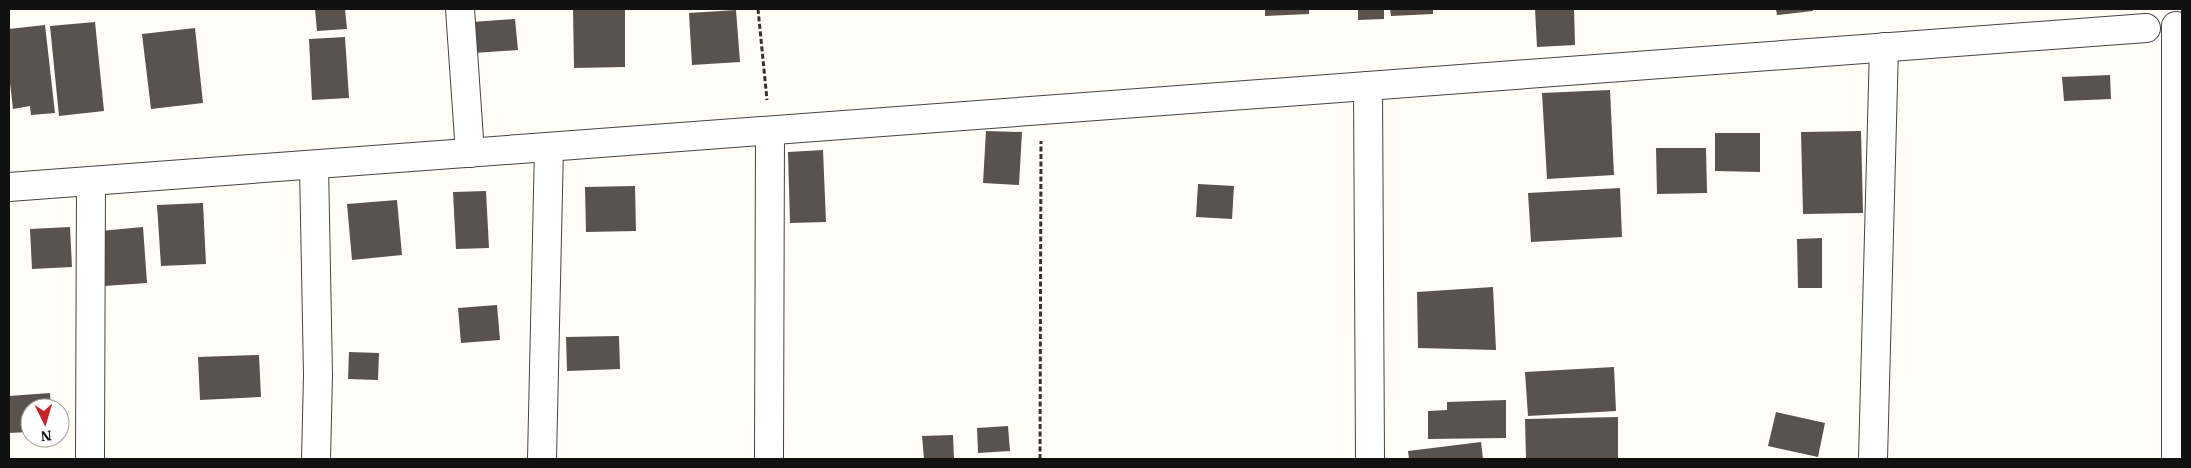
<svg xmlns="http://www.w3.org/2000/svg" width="2191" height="468" viewBox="0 0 2191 468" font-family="'IBM Plex Serif',serif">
	<rect width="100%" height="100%" fill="#fffdf5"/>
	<g fill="#5a524d">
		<path d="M315 9H345L347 29 317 31Z"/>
		<path d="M573 9H625V67L574 68Z"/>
		<path d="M1265 9H1309V14L1265 16Z"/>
		<path d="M1358 9H1384V19L1358 20Z"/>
		<path d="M1390 9H1433V14L1391 16Z"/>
		<path d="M1535 9H1574L1575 45 1537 47Z"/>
		<path d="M1776 9H1813V11L1777 15Z"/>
		<path d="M736 10 740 62 692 65 689 13Z"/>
		<path d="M515 19 518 50 474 53 472 22Z"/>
		<path d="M95 22 104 111 59 116 50 26Z"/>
		<path d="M45 25 55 113 31 115 30 106 13 109 9 74V29Z"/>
		<path d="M195 28 203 103 151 109 142 34Z"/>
		<path d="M345 37 349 98 312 100 309 39Z"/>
		<path d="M2110 75 2111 99 2064 101 2062 77Z"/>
		<path d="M1610 90 1614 175 1547 179 1542 93Z"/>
		<path d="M986 131 1022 132 1019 185 983 183Z"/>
		<path d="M1861 131 1863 213 1803 214 1801 132Z"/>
		<path d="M1715 133H1760V172L1715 171Z"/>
		<path d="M1656 148H1706L1707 193 1657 194Z"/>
		<path d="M823 150 826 222 790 223 788 152Z"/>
		<path d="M1198 184 1234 186 1232 219 1196 217Z"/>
		<path d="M635 186 636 231 586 232 585 187Z"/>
		<path d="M1620 188 1622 237 1531 242 1528 193Z"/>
		<path d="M486 191 489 248 456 249 453 192Z"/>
		<path d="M397 200 402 255 352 260 347 204Z"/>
		<path d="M203 203 206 264 161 266 157 205Z"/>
		<path d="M70 227 72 267 32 269 30 229Z"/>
		<path d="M143 227 147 283 104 286 100 231Z"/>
		<path d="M1822 238V288H1798L1797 239Z"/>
		<path d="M1493 287 1496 350 1418 348 1417 292Z"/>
		<path d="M497 305 500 340 461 343 458 308Z"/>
		<path d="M619 336 620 369 567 371 566 337Z"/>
		<path d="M349 352 379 353 378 380 348 379Z"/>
		<path d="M259 355 261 397 200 400 198 357Z"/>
		<path d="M1614 367 1616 411 1528 416 1525 372Z"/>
		<path d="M50 393 51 408H30V432L9 433V396Z"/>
		<path d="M1506 400V438L1428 439V411L1447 410V402Z"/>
		<path d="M1776 412 1825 423 1818 457 1768 446Z"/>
		<path d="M1618 417V459H1526L1525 419Z"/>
		<path d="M1008 426 1010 451 978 453 977 428Z"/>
		<path d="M953 435 954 459H924L922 436Z"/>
		<path d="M1481 442 1483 459H1409L1408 451Z"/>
	</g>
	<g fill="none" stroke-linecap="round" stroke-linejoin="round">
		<defs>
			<g id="street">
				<path d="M460 9 470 153"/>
				<path d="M1368 86 1370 459"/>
				<path d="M314 165 318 375 316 459"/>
				<path d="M9 187 2146 28"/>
				<path d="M90 459 91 181"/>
				<path d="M542 459 549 147"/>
				<path d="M769 459 770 131"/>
				<path d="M1873 459 1884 47"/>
				<path d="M2176 459V26"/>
			</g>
		</defs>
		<use href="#street" stroke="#444" stroke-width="30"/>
		<g stroke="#333" stroke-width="3" stroke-dasharray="5 2.5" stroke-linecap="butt">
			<path d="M758 9 767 100"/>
			<path d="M1040 459 1041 141"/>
		</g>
		<use href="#street" stroke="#fff" stroke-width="28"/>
	</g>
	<rect width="2191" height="468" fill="none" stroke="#111111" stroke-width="20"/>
	<g transform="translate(45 423) rotate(175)"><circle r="24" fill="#ffffff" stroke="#a0a0a0"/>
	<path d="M0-4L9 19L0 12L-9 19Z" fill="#c4262e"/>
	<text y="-8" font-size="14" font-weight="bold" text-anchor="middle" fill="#111111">N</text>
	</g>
</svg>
